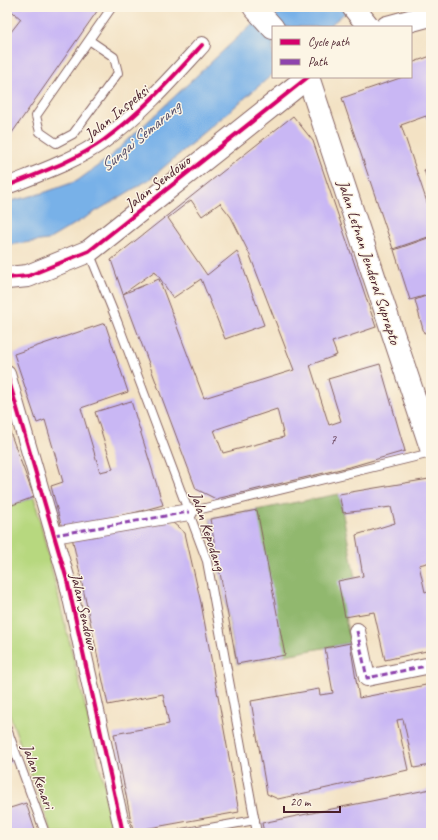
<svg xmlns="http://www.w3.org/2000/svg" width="438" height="840" viewBox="0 0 438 840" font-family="Caveat,sans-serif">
	<rect width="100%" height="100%" fill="#fcf5e5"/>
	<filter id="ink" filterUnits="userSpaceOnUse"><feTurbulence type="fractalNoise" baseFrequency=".025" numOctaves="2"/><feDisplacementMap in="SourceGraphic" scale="8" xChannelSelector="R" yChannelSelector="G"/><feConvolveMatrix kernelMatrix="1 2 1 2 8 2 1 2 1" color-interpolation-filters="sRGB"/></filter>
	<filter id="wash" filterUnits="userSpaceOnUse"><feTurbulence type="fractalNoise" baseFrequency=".012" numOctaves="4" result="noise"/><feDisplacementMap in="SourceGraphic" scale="16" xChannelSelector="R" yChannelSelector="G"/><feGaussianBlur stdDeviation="0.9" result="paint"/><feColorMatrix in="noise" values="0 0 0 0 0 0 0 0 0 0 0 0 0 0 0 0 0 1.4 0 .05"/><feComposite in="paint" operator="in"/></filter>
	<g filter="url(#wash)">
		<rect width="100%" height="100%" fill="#f3e2c4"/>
		<path fill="#b7d87f" stroke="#807c55" d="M34 497 116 833H52L7 707V507Z"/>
		<path fill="#91b86e" stroke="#6e6c4c" d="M339 494 355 578 345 617 350 643 237 664 210 519Z"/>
		<path fill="#78b1e8" stroke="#61688a" d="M270 7H352L328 27H273V74L150 179 48 240 7 245V202L43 193 77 181 110 157Z"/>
		<g id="blocks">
			<g fill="#c9b7f4" fill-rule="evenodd">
				<path d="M7 7H100L7 140V37L21 19Z"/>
				<path d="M431 56V129L426 116 401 125 431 214V236L393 249 342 98 403 77H411V63Z"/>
				<path d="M293 116 313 141 376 327 332 342 337 355 310 365 329 425 341 421 328 379 380 364 405 451 353 466 216 499 196 489 123 294 159 279 204 398 294 370 249 253 231 217 220 203 202 216 191 200 168 218 207 275 237 251 264 325 225 339 201 279 173 298 155 271 123 294 111 260ZM277 409 284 437 223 453 214 430Z"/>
				<path d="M431 168V190L424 170Z"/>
				<path d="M431 237V294L410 300 394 250Z"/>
				<path d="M431 294V331L424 333 415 300Z"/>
				<path d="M105 323 128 392 81 408 100 472 113 469 95 412 131 401 163 505 63 532 51 486 63 482 45 420 37 423 14 354Z"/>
				<path d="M7 424 34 497 7 507Z"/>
				<path d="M429 479 431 486V562L419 565 425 592 431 590V650L385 660 374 612 345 617 338 581 363 576 356 535 395 523 391 507 343 513 339 494Z"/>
				<path d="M257 510 285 655 237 664 210 519Z"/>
				<path d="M166 517 185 533 201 603 239 812 133 831 114 734 169 724 163 694 108 705 72 537Z"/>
				<path d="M350 643 359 698 431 684V765L414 768 403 719 397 720 408 770 278 799 267 794 251 701 319 689 320 695 333 693 325 648Z"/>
				<path d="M7 742 13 762 7 764Z"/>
				<path d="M431 789V833H264L262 823Z"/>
				<path d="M26 803 36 833H7V809Z"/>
			</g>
		</g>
	</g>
	<g filter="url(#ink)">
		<use href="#blocks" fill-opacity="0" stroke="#856361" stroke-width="1"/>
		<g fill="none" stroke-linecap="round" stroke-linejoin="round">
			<defs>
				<g id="lane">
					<path d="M89 40 114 57 118 73 73 134 56 143 40 132 36 116 112 7"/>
					<path d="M89 252 117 321 207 561 257 833"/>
					<path d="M189 512 431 453"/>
					<path d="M7 729 45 833"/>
					<path d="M182 833 255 820"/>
				</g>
				<g id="street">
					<path d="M7 186C39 173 75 161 104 140 141 113 171 79 202 45"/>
					<path d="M7 374 67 580 123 833"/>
					<path d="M54 535 189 512"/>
					<path d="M357 631 367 678 431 665"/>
				</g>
				<g id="secondary">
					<path d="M308 77 431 448"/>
					<path d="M7 278 28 276 89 251 308 77"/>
				</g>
				<g id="primary">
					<path d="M254 7 273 28"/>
					<path d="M353 7 369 27"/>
					<path d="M387 27 431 15"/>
				</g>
			</defs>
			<use href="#lane" stroke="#856361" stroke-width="10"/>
			<use href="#street" stroke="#856361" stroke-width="18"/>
			<use href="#secondary" stroke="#856361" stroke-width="24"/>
			<use href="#primary" stroke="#856361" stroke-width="24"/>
			<use href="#lane" stroke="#fff" stroke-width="8"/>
			<use href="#street" stroke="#fff" stroke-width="16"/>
			<use href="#secondary" stroke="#fff" stroke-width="22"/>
			<use href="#primary" stroke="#fff" stroke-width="22"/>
			<g stroke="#8e44ad" stroke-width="3" stroke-dasharray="6 3" stroke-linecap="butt">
				<path d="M54 535 189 512"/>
				<path d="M357 631 367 678 431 665"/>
				<path d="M7 738 10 737"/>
			</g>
			<defs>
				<g id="cycleway">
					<path d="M7 186C39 173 75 161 104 140 141 113 171 79 202 45"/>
					<path d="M7 278 28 276 89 251 308 77"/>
					<path d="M7 374 67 580 123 833"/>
				</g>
			</defs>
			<use href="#cycleway" stroke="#fcf5e5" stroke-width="6"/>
			<use href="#cycleway" stroke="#d6006c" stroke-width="4"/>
		</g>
	</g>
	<g text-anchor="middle" stroke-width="3" stroke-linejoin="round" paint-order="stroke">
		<g font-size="14" fill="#6a455d">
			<text x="333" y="444">7</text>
		</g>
		<g font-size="16" fill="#4a1f2b" stroke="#fcf5e5">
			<text transform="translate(116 112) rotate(-39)" y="6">Jalan Inspeksi</text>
			<text transform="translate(157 182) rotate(-38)" y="6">Jalan Sendowo</text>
			<text transform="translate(370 262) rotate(72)" y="6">Jalan Letnan Jenderal Suprapto</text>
			<text transform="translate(209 531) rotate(72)" y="6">Jalan Kepodang</text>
			<text transform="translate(85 611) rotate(77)" y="6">Jalan Sendowo</text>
			<text transform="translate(39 776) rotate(70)" y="6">Jalan Kenari</text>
		</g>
		<g font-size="17" font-style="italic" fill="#5a526d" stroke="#fcf5e5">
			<text transform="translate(140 136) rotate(-40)" y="6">Sungai Semarang</text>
		</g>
	</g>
	<rect width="438" height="840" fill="none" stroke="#fcf5e5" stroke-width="24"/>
	<rect x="272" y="26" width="140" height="52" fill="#fcf5e5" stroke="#b59f9b"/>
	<rect x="280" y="39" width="20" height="6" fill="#d6006c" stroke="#b59f9b"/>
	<text x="308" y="46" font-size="12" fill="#4a1f2b">Cycle path</text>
	<rect x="280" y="59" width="20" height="6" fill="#8e44ad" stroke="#b59f9b"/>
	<text x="308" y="66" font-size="12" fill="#4a1f2b">Path</text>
	<path d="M284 806v6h56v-6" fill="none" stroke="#4a1f2b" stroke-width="2"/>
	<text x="290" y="806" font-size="12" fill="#4a1f2b" stroke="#fcf5e5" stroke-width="3" paint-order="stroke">20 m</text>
</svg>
